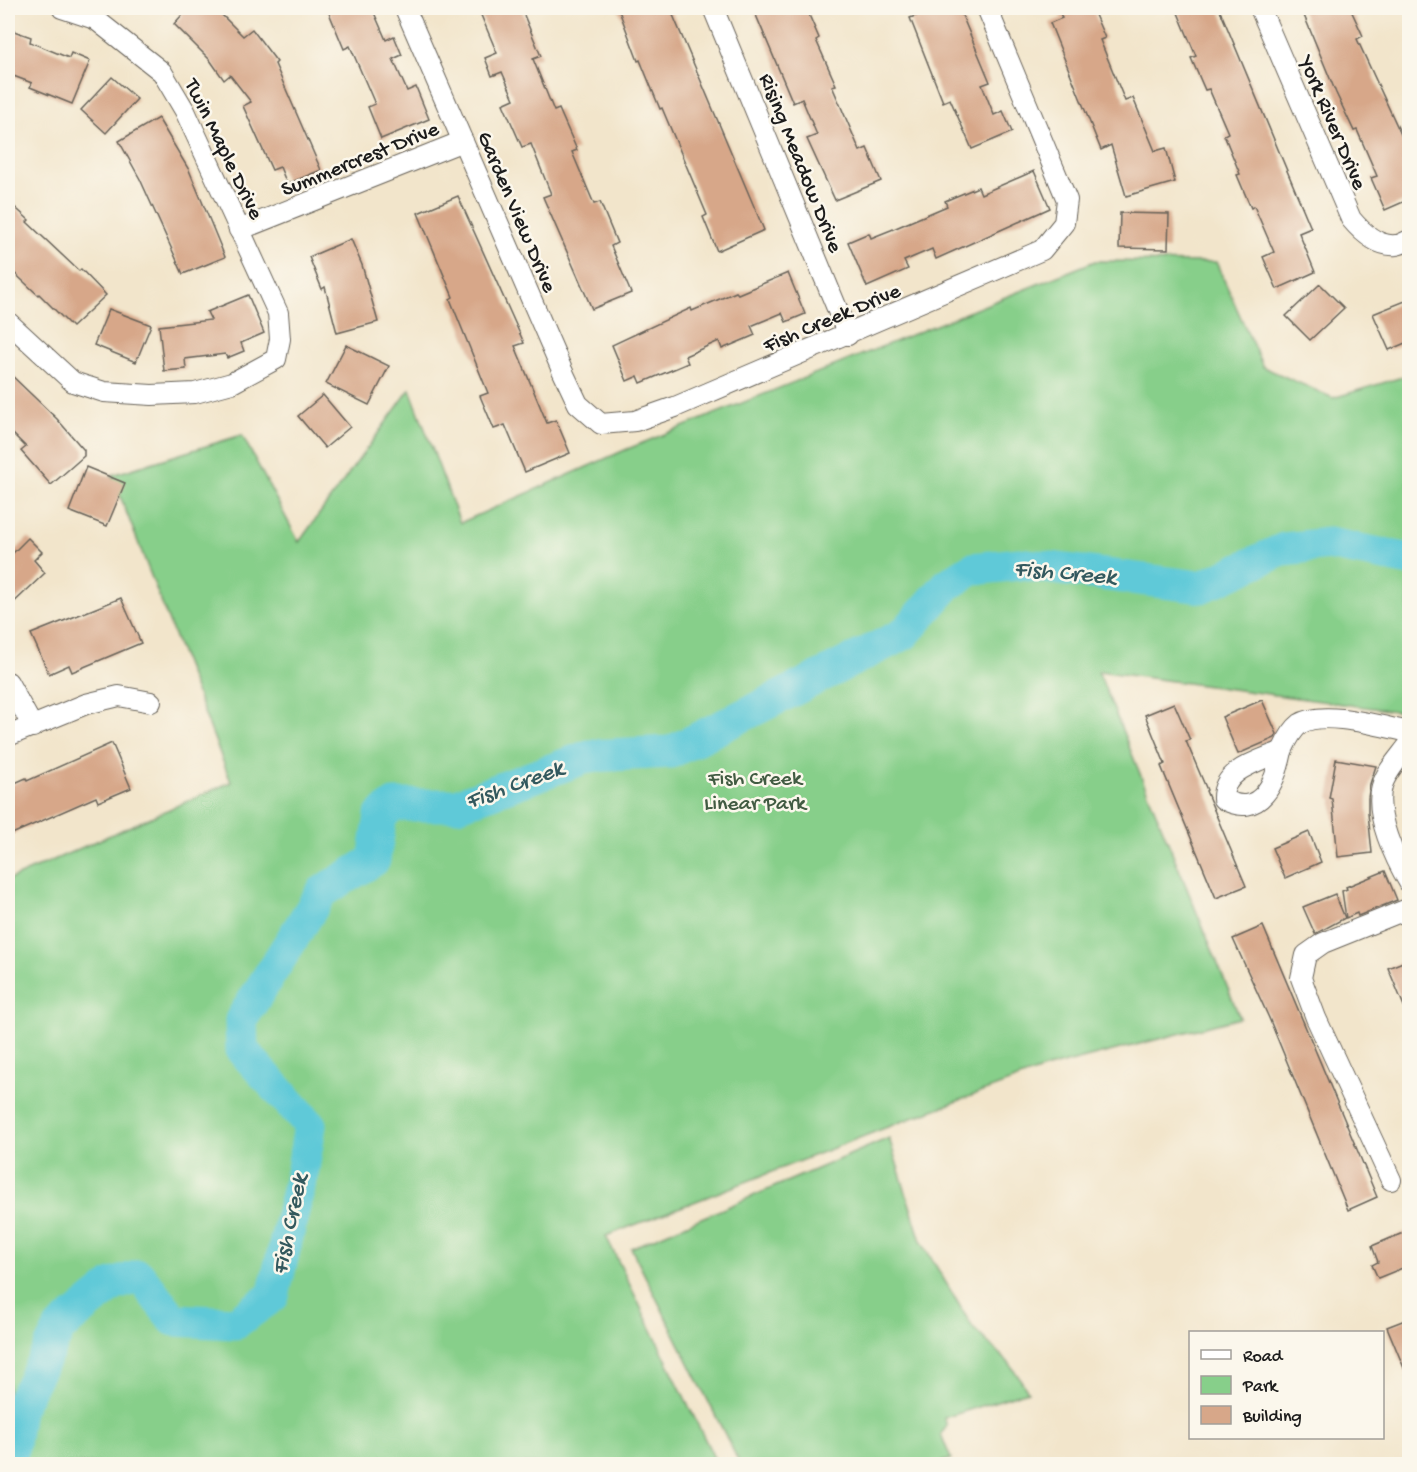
<svg xmlns="http://www.w3.org/2000/svg" width="1417" height="1472" viewBox="0 0 1417 1472" font-family="'Gochi Hand',sans-serif">
	<rect width="100%" height="100%" fill="#fbf7ec"/>
	<filter id="ink" filterUnits="userSpaceOnUse"><feTurbulence type="fractalNoise" baseFrequency=".0167" numOctaves="2"/><feDisplacementMap in="SourceGraphic" scale="12" xChannelSelector="R" yChannelSelector="G"/><feConvolveMatrix kernelMatrix="1 2 1 2 8 2 1 2 1" color-interpolation-filters="sRGB"/></filter>
	<filter id="wash" filterUnits="userSpaceOnUse"><feTurbulence type="fractalNoise" baseFrequency=".008" numOctaves="4" result="noise"/><feDisplacementMap in="SourceGraphic" scale="24" xChannelSelector="R" yChannelSelector="G"/><feGaussianBlur stdDeviation="1.35" result="paint"/><feColorMatrix in="noise" values="0 0 0 0 0 0 0 0 0 0 0 0 0 0 0 0 0 1.4 0 .05"/><feComposite in="paint" operator="in"/></filter>
	<g filter="url(#wash)">
		<rect width="100%" height="100%" fill="#f2e5cb"/>
		<g fill="#87cf8a" stroke="#527653" stroke-width="1.5">
			<path d="M1095 261 1216 262 1263 367 1333 398 1409 375V713L1098 671 1240 1018 1047 1068 898 1123 606 1236 717 1464H8V880L231 782 112 475 242 435 299 542 410 389 460 523 625 450Z"/>
			<path d="M889 1138 921 1241 973 1328 1010 1364 1028 1391 944 1418 947 1426 941 1434 951 1459 936 1464H740L631 1248Z"/>
		</g>
		<g fill="none" stroke-linecap="round" stroke-linejoin="round">
			<path stroke="#5ec9d8" stroke-width="33" d="M10 1464 18 1410 60 1328 113 1285 140 1276 174 1320 235 1323 273 1296 303 1169 310 1125 242 1050 241 1020 322 892 374 860 381 815 394 805H457L589 756 671 752 904 634 947 585 972 569 1020 564 1201 587 1284 549 1329 544 1410 560"/>
		</g>
		<g id="blocks">
			<g fill="#d7a789">
				<path d="M172 8H215L243 36 252 29 277 62 275 64 321 170 287 184 280 167 272 170 243 106 251 102 230 75 224 80 210 60 174 24 182 15Z"/>
				<path d="M327 8H372L386 40 394 36 402 55 393 59 407 91 416 87 429 119 381 139 368 107 375 104 350 46 344 49Z"/>
				<path d="M478 8H521L541 56 533 59 554 111 559 109 577 150 572 152 594 204 600 202 617 243 611 246 631 293 592 309 543 197 551 194 531 144 522 147 503 104 514 99 502 72 492 76 485 58 497 53Z"/>
				<path d="M618 8H670L764 230 717 251 703 217 707 215 662 108 660 109 640 60 638 61Z"/>
				<path d="M753 8H806L819 38 816 40 836 85 832 86 860 151 867 148 881 181 835 200 807 139 817 135 802 99 793 103Z"/>
				<path d="M936 8H959L990 82 982 85 994 115 1003 111 1012 132 972 149 950 99 943 102 910 18Z"/>
				<path d="M1058 8H1092L1105 38 1100 40 1125 101 1133 98 1155 151 1166 148 1175 182 1126 196 1111 145 1101 150 1050 23 1062 18Z"/>
				<path d="M1176 8H1219L1311 228 1299 233 1315 272 1277 289 1263 257 1274 252 1254 206 1251 208 1237 175 1240 174 1224 135 1228 133 1209 89 1205 90 1191 58 1196 56Z"/>
				<path d="M1301 8H1350L1363 36 1357 39 1410 154V199L1385 210 1371 178 1377 176 1357 130 1354 131 1336 93Z"/>
				<path d="M11 30 31 37 30 42 69 58 71 53 90 61 72 104 30 87 32 83 8 74V39Z"/>
				<path d="M112 77 137 99 106 133 81 110Z"/>
				<path d="M158 118 189 170 225 257 183 274 140 179 119 141Z"/>
				<path d="M1034 171 1050 208 936 259 932 249 904 261 908 269 867 287 848 242 869 233 871 238 891 230 947 206 945 201 978 187 981 194Z"/>
				<path d="M458 196 524 343 515 346 547 423 556 420 570 453 525 472 505 425 494 429 480 396 488 393 450 299 453 297 418 213Z"/>
				<path d="M8 201 29 220 27 222 79 271 81 269 106 295 72 327 39 294 38 295 8 267Z"/>
				<path d="M1120 213 1169 214 1168 249 1119 248Z"/>
				<path d="M351 239 362 265 378 322 337 333 325 287 322 289 309 257Z"/>
				<path d="M788 273 805 314 786 322 782 313 751 326 755 335 722 349 719 341 685 356 688 363 641 383 638 376 627 381 612 345 691 308 692 311 736 292 738 294Z"/>
				<path d="M1320 284 1344 308 1310 340 1286 316Z"/>
				<path d="M248 295 264 333 241 343 244 351 227 358 225 354 185 359 186 369 164 371 159 326 211 320 207 312Z"/>
				<path d="M1410 299V341L1389 350 1373 314Z"/>
				<path d="M109 309 151 325 136 362 94 345Z"/>
				<path d="M346 345 389 366 369 405 326 384Z"/>
				<path d="M8 372 57 419 84 450V456L51 485 21 451 26 447 8 429Z"/>
				<path d="M323 395 350 427 325 448 298 416Z"/>
				<path d="M86 467 125 483 107 526 69 511Z"/>
				<path d="M28 538 42 552 34 560 45 573 8 608V558Z"/>
				<path d="M121 598 141 643 72 672 69 665 49 674 31 634Z"/>
				<path d="M1262 700 1277 734 1275 738 1238 754 1222 717Z"/>
				<path d="M1174 703 1190 740 1186 741 1207 790 1206 791 1246 886 1216 898 1161 766 1165 764 1145 715Z"/>
				<path d="M112 743 131 788 98 802 96 797 12 834 8 823V786L26 778 27 781Z"/>
				<path d="M1336 759 1376 766 1370 784 1368 798V813L1372 853 1338 857 1332 799 1329 798Z"/>
				<path d="M1309 832 1321 862 1285 878 1272 848Z"/>
				<path d="M1385 871 1397 900 1358 916 1357 913 1346 918 1342 891 1347 889 1346 887Z"/>
				<path d="M1335 894 1345 918 1315 934 1303 907Z"/>
				<path d="M1263 926 1377 1197 1348 1210 1269 1018 1233 939Z"/>
				<path d="M1410 959V1018H1409L1388 968Z"/>
				<path d="M1410 1230V1265L1378 1278 1372 1265 1378 1262 1372 1246Z"/>
				<path d="M1410 1318V1380H1409L1387 1327Z"/>
			</g>
		</g>
	</g>
	<g filter="url(#ink)">
		<use href="#blocks" fill-opacity="0" stroke="#676259" stroke-width="1.5"/>
		<g fill="none" stroke-linecap="round" stroke-linejoin="round">
			<defs>
				<g id="minor">
					<path d="M405 8 562 370 578 404 601 424 635 421 675 407 1042 250 1064 223 1067 200 987 8"/>
					<path d="M713 8 848 335"/>
					<path d="M1260 8 1351 219C1361 231 1377 247 1396 245 1400 245 1406 241 1410 240"/>
					<path d="M239 230 463 141"/>
					<path d="M8 322 73 382 104 392 152 395 195 393 232 383 276 359 280 339 278 313 185 111 162 72 95 19 62 8"/>
					<path d="M8 682 33 727"/>
					<path d="M8 736 86 704 119 696 151 702"/>
					<path d="M1410 743C1401 756 1386 771 1382 786 1374 815 1395 859 1410 884"/>
					<path d="M1282 751C1276 781 1261 820 1223 799 1222 769 1260 761 1282 751Z"/>
					<path d="M1282 751C1286 742 1292 730 1300 724 1323 709 1383 727 1410 732"/>
					<path d="M1391 1180 1316 1018 1301 978 1306 955 1323 943 1410 908"/>
				</g>
			</defs>
			<use href="#minor" stroke="#676259" stroke-width="22"/>
			<use href="#minor" stroke="#fff" stroke-width="20"/>
		</g>
	</g>
	<g text-anchor="middle" stroke-width="5" stroke-linejoin="round" paint-order="stroke">
		<g font-size="22" fill="#1c1c1c" stroke="#fbf7ec">
			<text transform="translate(1335 122) rotate(67)" y="8">York River Drive</text>
			<text transform="translate(226 148) rotate(64)" y="8">Twin Maple Drive</text>
			<text transform="translate(359 157) rotate(-22)" y="8">Summercrest Drive</text>
			<text transform="translate(803 162) rotate(68)" y="8">Rising Meadow Drive</text>
			<text transform="translate(519 211) rotate(67)" y="8">Garden View Drive</text>
			<text transform="translate(831 316) rotate(-23)" y="8">Fish Creek Drive</text>
		</g>
		<g font-size="22" fill="#415b42" stroke="#fbf7ec">
			<text x="755" y="784">Fish Creek<tspan x="755" dy="25">Linear Park</tspan></text>
		</g>
		<g font-size="24" font-style="italic" fill="#33595e" stroke="#fbf7ec">
			<text transform="translate(1065 571) rotate(5)" y="8">Fish Creek</text>
			<text transform="translate(514 783) rotate(-20)" y="8">Fish Creek</text>
			<text transform="translate(288 1224) rotate(-78)" y="8">Fish Creek</text>
		</g>
	</g>
	<rect width="1417" height="1472" fill="none" stroke="#fbf7ec" stroke-width="30"/>
	<rect x="1189" y="1331" width="195" height="108" fill="#fbf7ec" stroke="#a29f99" stroke-width="1.5"/>
	<rect x="1201" y="1350" width="30" height="9" fill="#ffffff" stroke="#a29f99" stroke-width="1.5"/>
	<text x="1243" y="1361" font-size="18" fill="#1c1c1c">Road</text>
	<rect x="1201" y="1376" width="30" height="18" fill="#87cf8a" stroke="#a29f99" stroke-width="1.5"/>
	<text x="1243" y="1391" font-size="18" fill="#1c1c1c">Park</text>
	<rect x="1201" y="1406" width="30" height="18" fill="#d7a789" stroke="#a29f99" stroke-width="1.5"/>
	<text x="1243" y="1421" font-size="18" fill="#1c1c1c">Building</text>
</svg>
